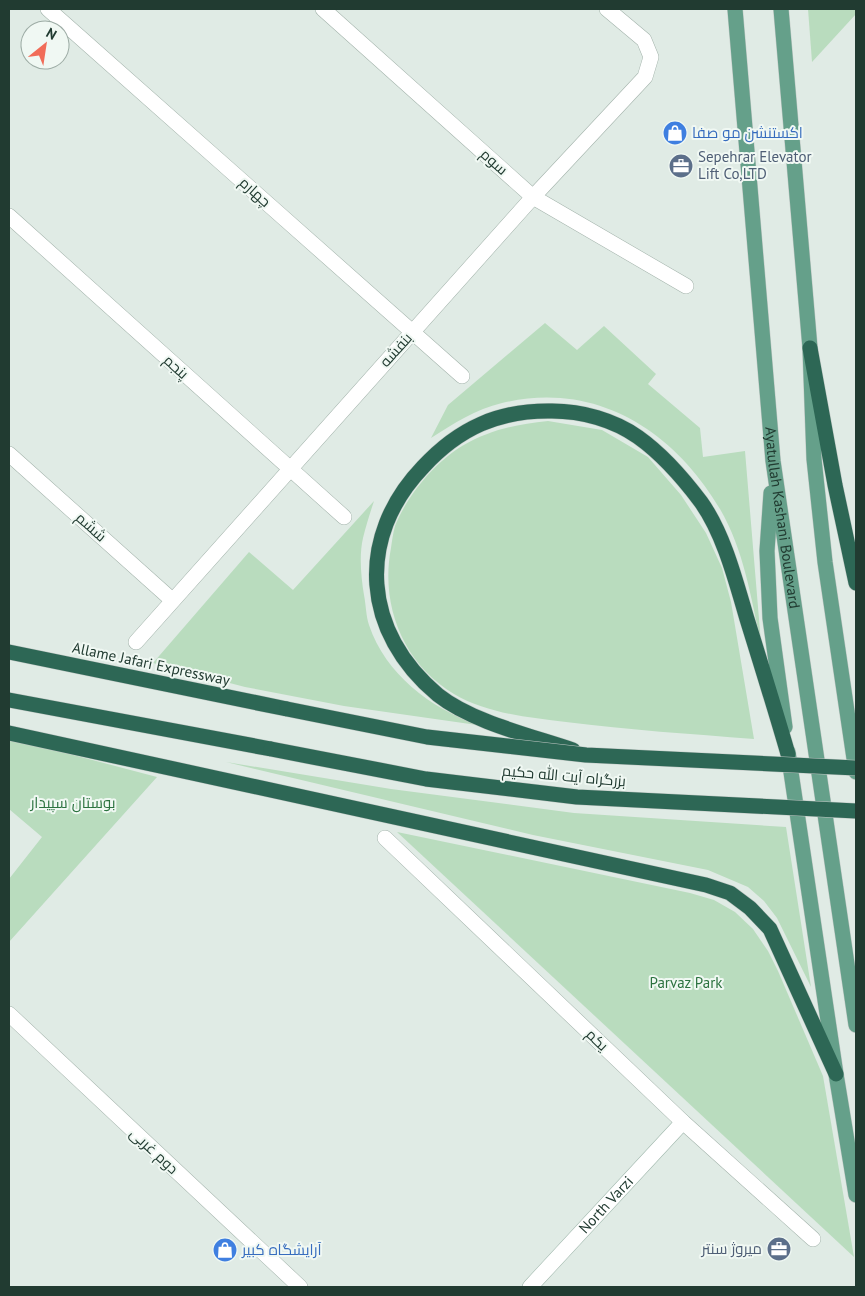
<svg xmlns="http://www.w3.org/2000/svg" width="865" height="1296" viewBox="0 0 865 1296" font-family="'PT Sans',Cairo,sans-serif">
	<rect width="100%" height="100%" fill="#e0ebe5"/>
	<g fill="#b9dcbe">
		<path d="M808 9H856V14L812 62Z"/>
		<path d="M545 323 577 350 604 326 656 374 648 384 700 428 703 457 745 451 761 643C751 598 744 550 720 509 674 431 596 380 502 403 476 409 453 424 431 438L448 405Z"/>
		<path d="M548 421 602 430 648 457 681 495 706 533 722 568 731 602 754 739C691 734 629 730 566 722 528 717 488 714 454 694 403 664 380 605 391 548 392 541 393 533 395 526 407 496 434 463 462 446 492 429 515 425 548 421Z"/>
		<path d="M374 501C370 513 366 526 363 538 359 555 361 577 364 595 366 605 366 616 369 625 386 675 430 707 477 725L344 706 245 687 153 663 249 552 293 590Z"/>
		<path d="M9 738 157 777 9 942V879L42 837 9 809Z"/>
		<path d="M226 762 391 789 574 813 786 827 811 987 777 918 764 901 748 887 708 870 533 835Z"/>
		<path d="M397 832 690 893 714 900 735 912 753 929 768 951 778 971 823 1076 854 1257Z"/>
	</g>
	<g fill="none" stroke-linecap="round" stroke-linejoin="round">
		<defs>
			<g id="street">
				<path d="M48 9 462 376"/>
				<path d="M323 9 533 197 686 286"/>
				<path d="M9 216 344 517"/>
				<path d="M9 454 172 600"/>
				<path d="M136 642 533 197 645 77 651 57 644 40 607 9"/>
				<path d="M385 838 683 1122 813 1239"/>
				<path d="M9 1014 300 1287"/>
			</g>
			<g id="secondary">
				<path id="s1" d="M530 1287 683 1122"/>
			</g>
			<g id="primary">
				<path id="s2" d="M735 9 773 461 856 1025"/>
				<path d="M781 9 810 348 814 459 825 562 856 772"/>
				<path d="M771 493 767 551 770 618 785 727"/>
				<path d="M788 752 836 1074 856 1195"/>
			</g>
			<g id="highway">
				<path d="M810 348 835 485 856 583"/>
				<path d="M9 652 287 709"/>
				<path d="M9 700 271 749"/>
				<path d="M9 733 706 885 730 893 750 908 770 929 836 1074"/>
				<path d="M573 750C532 736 472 722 438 695 363 633 355 538 423 467 459 428 499 410 552 411 582 411 614 420 638 437 662 454 683 478 701 502 724 534 736 582 747 619 761 664 775 709 788 754"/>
			</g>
		</defs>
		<use href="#street" stroke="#a3b3ab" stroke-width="16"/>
		<use href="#secondary" stroke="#9fb7ac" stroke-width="16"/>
		<use href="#primary" stroke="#c1c8c5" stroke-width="16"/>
		<use href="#highway" stroke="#c1c8c5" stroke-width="16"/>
		<use href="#street" stroke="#fff" stroke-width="15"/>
		<use href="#secondary" stroke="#fff" stroke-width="15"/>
		<use href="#primary" stroke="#65a08a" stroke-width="15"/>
		<use href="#highway" stroke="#2d6755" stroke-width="15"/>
		<defs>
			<g id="highway-bridge">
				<path d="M287 709 427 737 586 755 856 768"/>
				<path d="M271 749 426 779 577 797 856 811"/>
			</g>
		</defs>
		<use href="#highway-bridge" stroke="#c1c8c5" stroke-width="16" stroke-linecap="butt"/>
		<use href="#highway-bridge" stroke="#2d6755" stroke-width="15"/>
	</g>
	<defs>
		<symbol id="shop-disc" viewBox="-11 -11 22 22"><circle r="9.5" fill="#3f7fe0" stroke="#f0f8f3"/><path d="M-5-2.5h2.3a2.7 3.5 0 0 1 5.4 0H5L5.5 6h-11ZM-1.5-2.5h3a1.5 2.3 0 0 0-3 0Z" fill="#fff"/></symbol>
		<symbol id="office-disc" viewBox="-11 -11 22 22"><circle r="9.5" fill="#5c6f8a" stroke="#f0f8f3"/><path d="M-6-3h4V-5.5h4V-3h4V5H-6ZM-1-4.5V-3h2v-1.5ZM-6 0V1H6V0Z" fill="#fff"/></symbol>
	</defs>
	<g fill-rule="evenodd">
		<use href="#shop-disc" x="661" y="119" width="28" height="28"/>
		<use href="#office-disc" x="667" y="152" width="28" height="28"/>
		<use href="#office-disc" x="765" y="1235" width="28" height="28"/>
		<use href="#shop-disc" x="211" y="1236" width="28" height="28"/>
	</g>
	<g text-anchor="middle" stroke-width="4" stroke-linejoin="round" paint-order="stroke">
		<g font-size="15" fill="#366cbe" stroke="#f0f8f3" text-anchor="start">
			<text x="692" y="138">اکستنشن مو صفا</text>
			<text x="242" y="1255">آرایشگاه کبیر</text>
		</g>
		<g font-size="15" fill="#4e5e75" stroke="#f0f8f3" text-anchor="start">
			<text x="698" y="162">Sepehrar Elevator<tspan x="698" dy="17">Lift Co,LTD</tspan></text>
			<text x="762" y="1254" text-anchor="end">میروژ سنتر</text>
		</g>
		<g font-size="15" fill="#213b31" stroke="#f0f8f3">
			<text transform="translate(494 162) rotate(42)" y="5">سوم</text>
			<text transform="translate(255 192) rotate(42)" y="5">چهارم</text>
			<text transform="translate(396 350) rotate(-48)" y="5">بنفشه</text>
			<text transform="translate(176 367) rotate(42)" y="5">پنجم</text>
			<text dy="5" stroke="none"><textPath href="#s2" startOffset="511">Ayatullah Kashani Boulevard</textPath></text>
			<text transform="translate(91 527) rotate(42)" y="5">ششم</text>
			<text transform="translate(151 664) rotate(12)" y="5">Allame Jafari Expressway</text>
			<text transform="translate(564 776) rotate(5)" y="5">بزرگراه آیت الله حکیم</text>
			<text transform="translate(597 1040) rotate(44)" y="5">یکم</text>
			<text transform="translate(154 1151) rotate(43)" y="5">دوم غربی</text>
			<text dy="5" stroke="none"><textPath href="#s1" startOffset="112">North Varzi</textPath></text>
		</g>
		<g font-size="15" fill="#2b723f" stroke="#f0f8f3">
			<text x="73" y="808">بوستان سپیدار</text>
			<text x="686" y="988">Parvaz Park</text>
		</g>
	</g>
	<rect width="865" height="1296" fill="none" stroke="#213b31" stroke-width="20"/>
	<g transform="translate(45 45) rotate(30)"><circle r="24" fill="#f0f8f3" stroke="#9daca5"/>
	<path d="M0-4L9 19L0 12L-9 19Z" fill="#f16c58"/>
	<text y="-8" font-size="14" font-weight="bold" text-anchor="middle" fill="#213b31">N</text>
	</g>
</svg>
